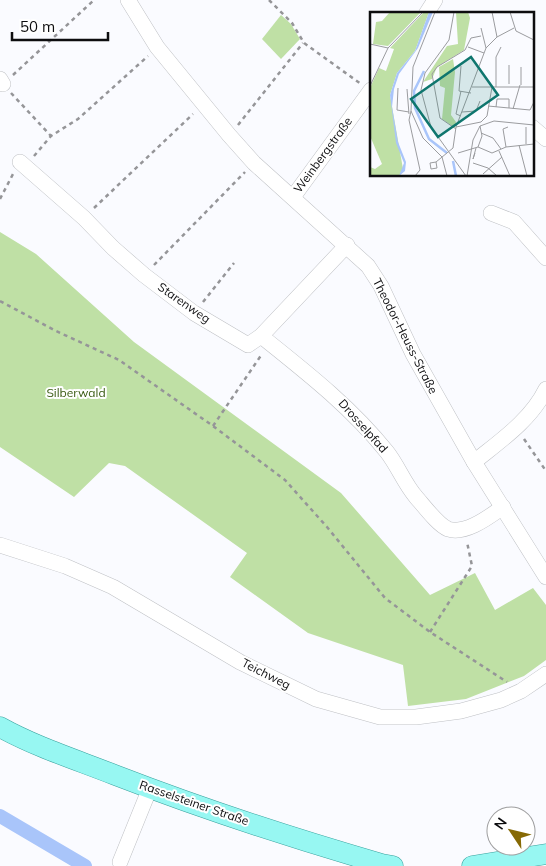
<svg xmlns="http://www.w3.org/2000/svg" width="546" height="866" viewBox="0 0 546 866" font-family="Mulish,sans-serif">
	<rect width="100%" height="100%" fill="#fafbff"/>
	<g fill="#bfe0a5">
		<path d="M281 15 291 24 300 39 281 59 262 39Z"/>
		<path d="M0 232 36 254 134 342 341 493 430 595 475 573 495 610 533 588 546 605V660L524 676 466 699 408 706 403 665 308 633 230 577 247 553 125 466 109 463 74 497 0 447Z"/>
	</g>
	<g fill="none" stroke-linecap="round" stroke-linejoin="round">
		<path stroke="#a9c5fa" stroke-width="14" d="M0 816 85 866"/>
		<defs>
			<g id="minor">
				<path d="M128 0 157 47 229 135 254 163 368 266 381 286 413 354 474 462 546 577"/>
				<path d="M426 14 435 0"/>
				<path d="M0 79 3 84"/>
				<path d="M532 127 546 139"/>
				<path d="M20 162 84 218 113 248 144 275 194 313 248 345 261 336 347 245"/>
				<path d="M293 197 371 90"/>
				<path d="M491 213 514 222 546 258"/>
				<path d="M261 336C306 372 351 407 387 452 398 466 404 483 416 497 424 506 438 525 448 529 466 535 490 516 503 507"/>
				<path d="M474 462C500 441 531 420 546 389"/>
				<path d="M0 545 65 566 113 587 240 662 316 699 380 717H416L461 711 501 700 521 691 546 674"/>
				<path d="M120 862 150 788"/>
			</g>
			<g id="major">
				<path d="M0 727C36 747 77 760 115 775 203 809 292 838 382 864L393 866"/>
				<path d="M472 866 546 854"/>
			</g>
		</defs>
		<use href="#minor" stroke="#bfc1c5" stroke-width="16"/>
		<use href="#major" stroke="#39a19d" stroke-width="21"/>
		<g stroke="#959598" stroke-width="2.5" stroke-dasharray="4 4" stroke-linecap="butt">
			<path d="M269 0 292 23 304 43 361 84"/>
			<path d="M13 75 94 0"/>
			<path d="M11 93 51 136"/>
			<path d="M238 125 303 43"/>
			<path d="M34 156 51 136 78 119 148 56"/>
			<path d="M0 199 13 174"/>
			<path d="M94 208 193 114"/>
			<path d="M154 265 245 172"/>
			<path d="M0 301 56 331 119 360 213 426 285 480 327 527 385 598 430 632 507 682"/>
			<path d="M203 302 234 263"/>
			<path d="M213 426 262 354"/>
			<path d="M524 439 546 471"/>
			<path d="M430 632 472 566 467 542"/>
		</g>
		<use href="#minor" stroke="#fff" stroke-width="15"/>
		<use href="#major" stroke="#97f7f2" stroke-width="20"/>
	</g>
	<g text-anchor="middle" stroke-width="4" stroke-linejoin="round" paint-order="stroke">
		<g font-size="12" fill="#0d0d0f" stroke="#fff">
			<text transform="translate(323 155) rotate(-54)" y="4">Weinbergstraße</text>
			<text transform="translate(184 303) rotate(35)" y="4">Starenweg</text>
			<text transform="translate(405 336) rotate(63)" y="4">Theodor-Heuss-Straße</text>
			<text transform="translate(363 426) rotate(48)" y="4">Drosselpfad</text>
			<text transform="translate(266 674) rotate(27)" y="4">Teichweg</text>
			<text transform="translate(194 803) rotate(19)" y="4">Rasselsteiner Straße</text>
		</g>
		<g font-size="12" fill="#395a12" stroke="#fff">
			<text x="76" y="397">Silberwald</text>
		</g>
	</g>
	<g transform="translate(370 12)">
		<rect width="164" height="164" fill="#fafbff"/>
		<path d="M20 0H51L18 34 3 32 6 10 12 9ZM54 0H59L45 39 27 61 20 83 33 157 29 164H0V155L5 157 12 152 0 124V76L9 56 16 59 24 37 20 36ZM86 0H98L100 6 94 38 67 55 62 67 53 70 77 34 88 32ZM83 47 85 60 81 103 86 110 85 116 72 107 75 76 70 74 69 55Z" fill="#bfe0a5"/>
		<path d="M59 0H63L48 36 29 62 24 77 22 95 28 130 36 150 35 159 29 164 34 151 26 131 20 83 27 61 45 39Z" fill="#a9c5fa"/>
		<path fill="none" stroke="#a9c5fa" stroke-width="2.5" d="M54 59 44 79 45 96 59 127 77 141M83 149 86 164"/>
		<path fill="none" stroke="#9b9c9f" stroke-width="1" d="M65 0 43 55 41 99 53 126 72 145 77 164M84 0 79 28 55 61 51 78 61 115 96 164M122 0 127 25M140 0 146 19 164 28M111 16 116 36M0 32 18 36M98 35 114 41M139 53V72M91 54 89 79 101 81M151 55V73M0 74 18 36 53 0M102 75H164M126 75V45L131 35M28 76 27 98 39 100M37 77 39 102M118 94 160 98 164 90M126 95 127 87H139V96M143 97 150 73M41 99 39 108 50 158 45 164M92 100 106 99 110 89M91 104 86 102 91 79M111 110 117 104 122 75M86 115 111 110M156 115V132M86 117 70 106 62 62 67 55 95 38 101 26 111 24M111 121 123 126 131 137M149 133 157 164M108 135 112 124 110 114M136 135 133 117 138 115M129 139 140 164M88 141 108 135 122 141 136 135 164 132M105 141 103 147 106 136M66 150 60 151 61 157 67 156 66 150 83 136 86 115 116 36 127 25 144 16M103 151 118 156 127 164M113 162 132 145M97 164 103 128 110 114 124 109 164 113"/>
		<path fill="#0f766e" fill-opacity="0.15" stroke="#0f766e" stroke-width="2.5" d="M101 45 128 83 68 125 41 87Z"/>
		<rect width="164" height="164" fill="none" stroke="#0d0d0f" stroke-width="2.5"/>
	</g>
	<g transform="translate(511 831) rotate(305)"><circle r="24" fill="#ffffff" stroke="#9e9e9f"/>
	<path d="M0-4L9 19L0 12L-9 19Z" fill="#866904"/>
	<text y="-8" font-size="14" font-weight="bold" text-anchor="middle" fill="#0d0d0f">N</text>
	</g>
	<path d="M12 32v8h96v-8" fill="none" stroke="#0d0d0f" stroke-width="2.5"/>
	<text x="20" y="32" font-size="15" fill="#0d0d0f" stroke="#ffffff" stroke-width="4" paint-order="stroke">50 m</text>
</svg>
